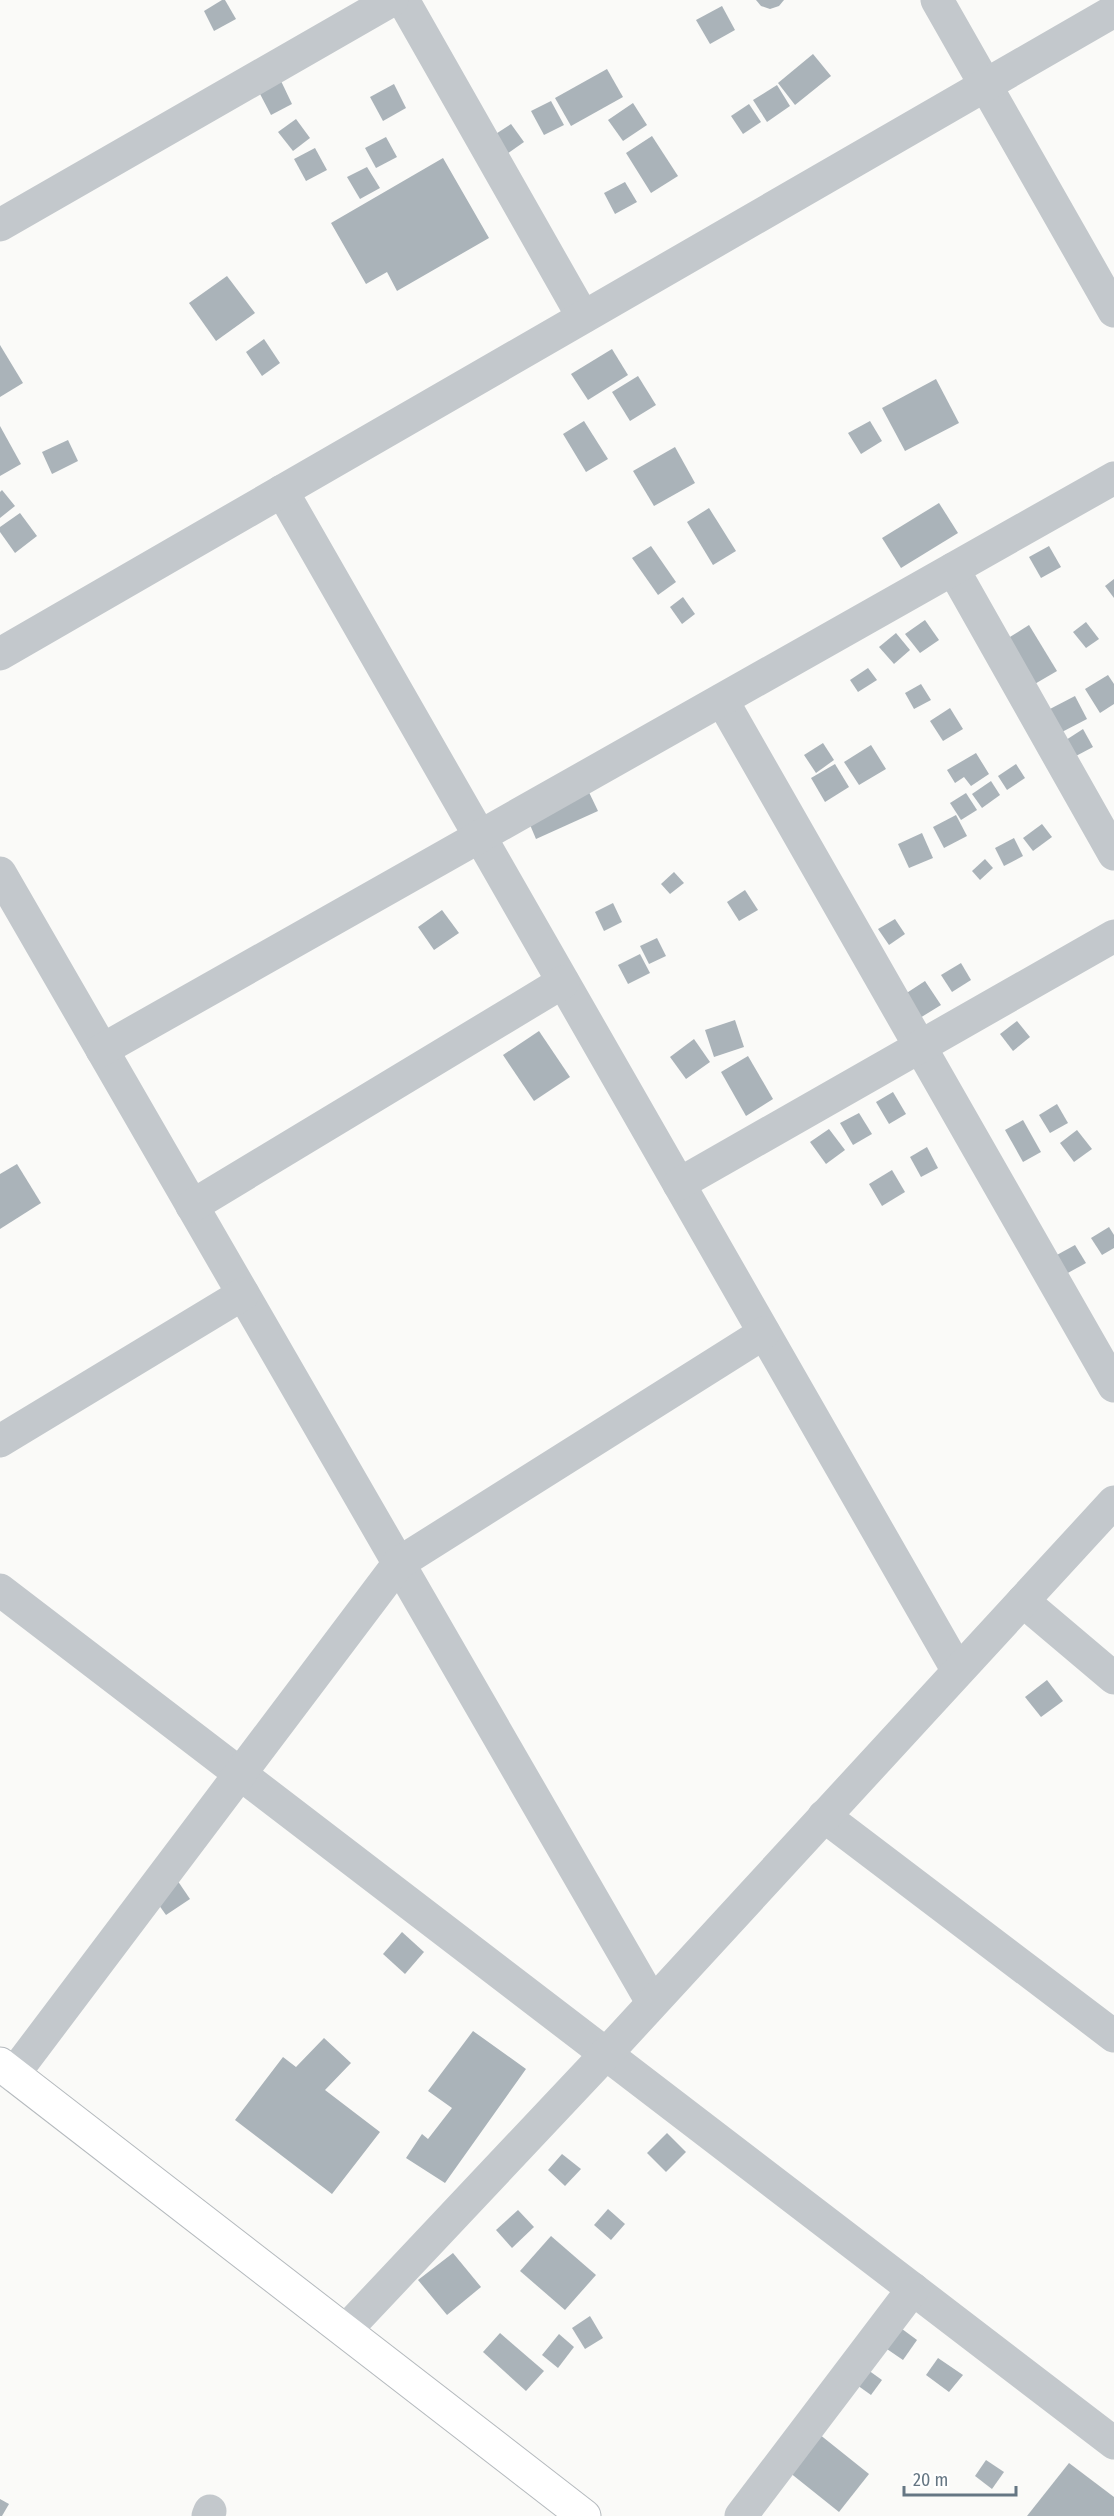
<svg xmlns="http://www.w3.org/2000/svg" width="1114" height="2516" viewBox="0 0 1114 2516" font-family="'Fira Sans Condensed',sans-serif">
	<rect width="100%" height="100%" fill="#fafaf8"/>
	<g fill="#aab3b9">
		<path d="M222 0H225L236 19 214 31 204 11Z"/>
		<path d="M756 0H784L779 6 770 9 761 6Z"/>
		<path d="M722 6 735 30 710 44 696 20Z"/>
		<path d="M813 54 831 76 795 105 778 83Z"/>
		<path d="M607 69 623 97 571 126 555 98Z"/>
		<path d="M281 81 292 104 271 115 259 92Z"/>
		<path d="M394 84 406 108 383 121 370 97Z"/>
		<path d="M777 85 790 106 767 122 753 100Z"/>
		<path d="M551 101 564 125 544 135 531 111Z"/>
		<path d="M633 103 647 125 623 141 608 120Z"/>
		<path d="M749 104 761 122 743 134 731 116Z"/>
		<path d="M296 119 310 138 293 151 278 132Z"/>
		<path d="M511 124 524 142 504 156 491 137Z"/>
		<path d="M652 136 678 176 651 193 626 153Z"/>
		<path d="M386 137 397 157 376 168 365 148Z"/>
		<path d="M315 148 327 170 306 181 294 159Z"/>
		<path d="M443 158 489 238 397 291 387 272 366 284 331 223Z"/>
		<path d="M367 167 380 188 360 199 347 177Z"/>
		<path d="M625 182 637 202 615 214 604 193Z"/>
		<path d="M227 276 255 313 216 341 189 303Z"/>
		<path d="M264 339 280 363 262 376 246 352Z"/>
		<path d="M0 345 23 383 0 397Z"/>
		<path d="M612 349 628 375 588 400 571 374Z"/>
		<path d="M638 376 656 405 630 421 612 392Z"/>
		<path d="M936 379 959 423 905 451 882 408Z"/>
		<path d="M584 421 608 459 586 472 563 434Z"/>
		<path d="M870 421 882 441 861 454 848 433Z"/>
		<path d="M0 426 21 464 0 476Z"/>
		<path d="M68 440 78 461 52 474 42 452Z"/>
		<path d="M675 447 695 483 654 506 633 471Z"/>
		<path d="M2 490 15 506 0 518V492Z"/>
		<path d="M939 503 958 533 901 568 882 538Z"/>
		<path d="M709 508 736 551 713 565 687 522Z"/>
		<path d="M20 513 37 536 15 553 0 532V527Z"/>
		<path d="M651 546 676 582 658 595 632 558Z"/>
		<path d="M1049 546 1061 567 1041 578 1029 557Z"/>
		<path d="M1114 579V598L1105 586Z"/>
		<path d="M683 597 695 614 682 624 670 607Z"/>
		<path d="M925 620 939 640 920 653 905 634Z"/>
		<path d="M1086 622 1099 639 1086 648 1073 632Z"/>
		<path d="M1029 625 1057 671 1033 685 1005 640Z"/>
		<path d="M896 633 910 650 894 664 879 647Z"/>
		<path d="M868 668 877 680 858 692 850 680Z"/>
		<path d="M1108 675 1114 684V704L1100 713 1085 689Z"/>
		<path d="M921 684 931 700 914 709 905 693Z"/>
		<path d="M1075 696 1087 719 1060 733 1048 710Z"/>
		<path d="M950 708 963 729 943 741 930 721Z"/>
		<path d="M1083 729 1093 747 1076 756 1066 740Z"/>
		<path d="M823 743 834 760 816 773 804 755Z"/>
		<path d="M871 745 886 769 859 785 844 762Z"/>
		<path d="M976 753 989 774 971 786 964 777 955 783 947 770Z"/>
		<path d="M835 764 849 787 825 802 811 778Z"/>
		<path d="M1016 764 1025 778 1007 790 998 776Z"/>
		<path d="M991 781 1000 795 982 808 972 794Z"/>
		<path d="M586 786 598 811 536 839 525 813Z"/>
		<path d="M966 793 977 810 961 820 950 803Z"/>
		<path d="M956 815 967 836 944 848 933 827Z"/>
		<path d="M1042 824 1052 837 1033 851 1023 838Z"/>
		<path d="M922 833 933 858 909 868 898 844Z"/>
		<path d="M1014 838 1023 856 1004 866 995 848Z"/>
		<path d="M985 859 993 868 980 880 972 871Z"/>
		<path d="M674 872 684 883 670 894 661 884Z"/>
		<path d="M745 890 758 910 739 921 727 902Z"/>
		<path d="M613 903 622 922 604 931 595 912Z"/>
		<path d="M442 910 459 933 434 950 418 927Z"/>
		<path d="M895 919 905 934 889 945 878 929Z"/>
		<path d="M657 938 666 956 649 964 640 946Z"/>
		<path d="M640 954 650 973 628 984 618 965Z"/>
		<path d="M961 963 971 980 952 992 941 975Z"/>
		<path d="M925 981 941 1005 915 1021 899 998Z"/>
		<path d="M735 1020 744 1047 714 1057 705 1030Z"/>
		<path d="M1017 1021 1030 1037 1013 1051 1000 1034Z"/>
		<path d="M539 1031 570 1077 534 1101 503 1055Z"/>
		<path d="M694 1039 710 1062 686 1079 670 1057Z"/>
		<path d="M748 1056 773 1099 746 1116 721 1072Z"/>
		<path d="M893 1092 906 1114 889 1124 876 1102Z"/>
		<path d="M1057 1104 1068 1123 1050 1133 1039 1115Z"/>
		<path d="M859 1113 872 1134 853 1145 840 1123Z"/>
		<path d="M1023 1120 1041 1152 1023 1162 1005 1130Z"/>
		<path d="M829 1129 845 1150 826 1164 810 1142Z"/>
		<path d="M1077 1130 1092 1149 1074 1162 1060 1143Z"/>
		<path d="M927 1147 938 1168 921 1177 910 1157Z"/>
		<path d="M17 1164 41 1203 0 1229V1174Z"/>
		<path d="M892 1170 905 1192 882 1206 869 1184Z"/>
		<path d="M1109 1227 1114 1235V1248L1102 1255 1091 1238Z"/>
		<path d="M1075 1245 1086 1263 1066 1274 1055 1256Z"/>
		<path d="M1047 1680 1063 1701 1041 1717 1025 1697Z"/>
		<path d="M173 1874 190 1899 166 1915 149 1891Z"/>
		<path d="M402 1932 424 1952 405 1974 383 1954Z"/>
		<path d="M473 2031 526 2069 445 2183 406 2158 422 2134 428 2139 452 2108 428 2091Z"/>
		<path d="M324 2038 351 2063 325 2090 380 2132 332 2194 235 2120 283 2057 296 2067Z"/>
		<path d="M667 2133 686 2152 666 2172 647 2153Z"/>
		<path d="M562 2154 581 2169 565 2186 548 2170Z"/>
		<path d="M608 2209 625 2224 611 2240 594 2225Z"/>
		<path d="M518 2210 534 2227 512 2248 496 2230Z"/>
		<path d="M551 2236 596 2275 565 2310 520 2271Z"/>
		<path d="M453 2253 481 2287 447 2315 418 2280Z"/>
		<path d="M590 2316 603 2338 585 2349 572 2328Z"/>
		<path d="M898 2326 917 2340 903 2360 884 2347Z"/>
		<path d="M500 2333 544 2371 526 2391 483 2352Z"/>
		<path d="M559 2334 574 2347 558 2368 542 2355Z"/>
		<path d="M938 2358 963 2375 949 2392 926 2375Z"/>
		<path d="M868 2370 882 2380 871 2395 857 2385Z"/>
		<path d="M814 2430 869 2474 839 2512 784 2468Z"/>
		<path d="M986 2460 1004 2472 992 2489 975 2476Z"/>
		<path d="M1069 2463 1114 2497V2516H1027Z"/>
		<path d="M0 2499 9 2504 2 2516H0Z"/>
	</g>
	<g fill="none" stroke-linecap="round" stroke-linejoin="round">
		<defs>
			<path id="major" d="M0 2064 584 2516"/>
		</defs>
		<use href="#major" stroke="#b5babe" stroke-width="35"/>
		<g stroke="#c3c8cc" stroke-width="33">
			<path d="M403 0 583 317"/>
			<path d="M937 0 1114 311"/>
			<path d="M0 225 392 0"/>
			<path d="M282 491 958 1671"/>
			<path d="M953 569 1114 854"/>
			<path d="M0 654 1114 11"/>
			<path d="M722 700 1114 1386"/>
			<path d="M0 873 652 2002"/>
			<path d="M102 1050 1114 478"/>
			<path d="M679 1184 1114 936"/>
			<path d="M192 1206 563 982"/>
			<path d="M0 1441 243 1294"/>
			<path d="M0 1590 1114 2443"/>
			<path d="M1023 1601 1114 1678"/>
			<path d="M824 1816 1114 2036"/>
			<path d="M13 2075 399 1563 764 1333"/>
			<path d="M345 2331 606 2054 1114 1502"/>
			<path d="M208 2516 210 2511"/>
			<path d="M741 2516 913 2289"/>
		</g>
		<use href="#major" stroke="#fff" stroke-width="33"/>
	</g>
	<path d="M904 2486v9h112v-9" fill="none" stroke="#657683" stroke-width="3"/>
	<text x="913" y="2486" font-size="18" fill="#657683" stroke="#ffffff" stroke-width="4.5" paint-order="stroke">20 m</text>
</svg>
